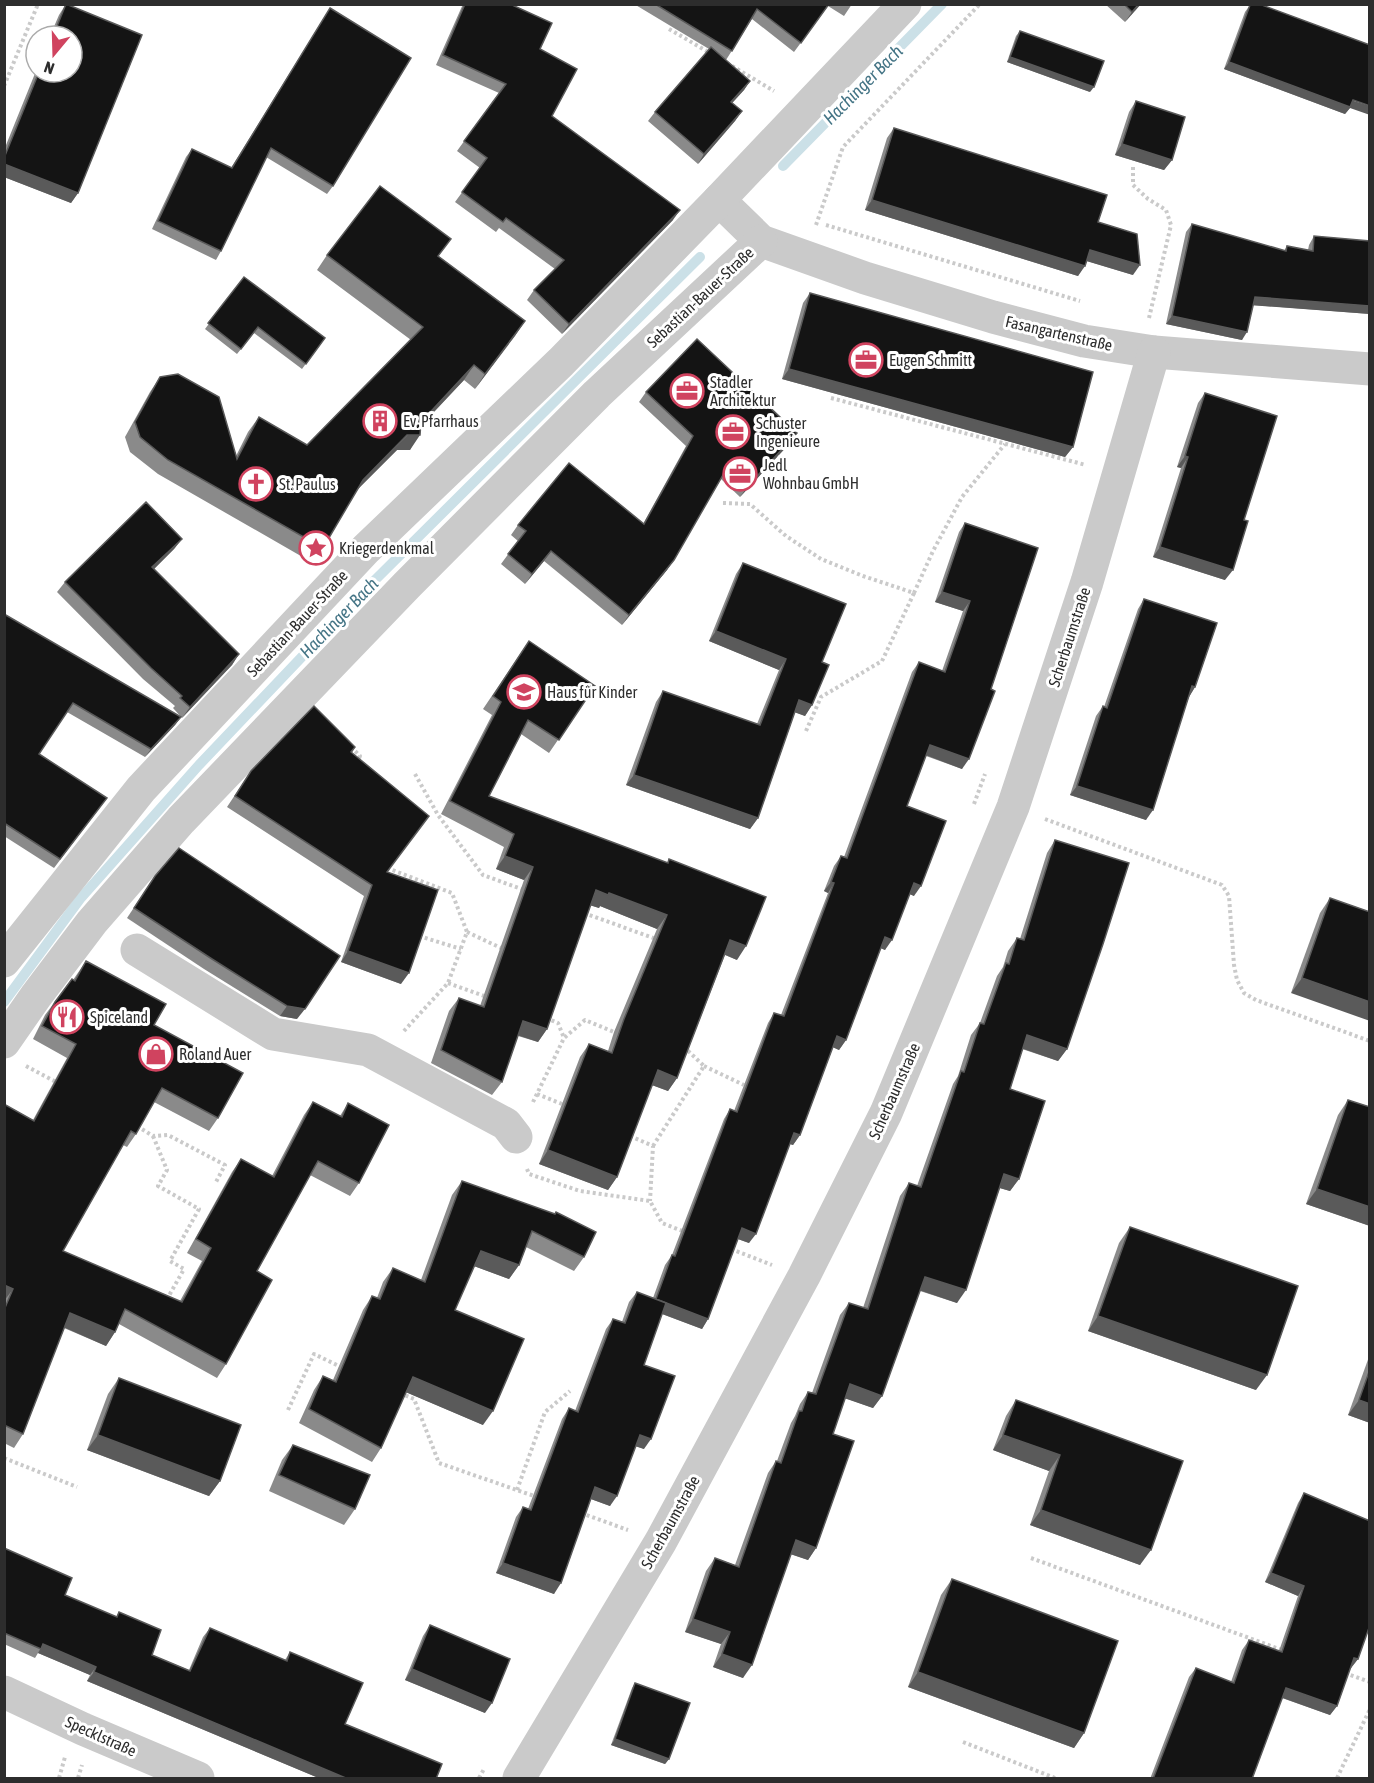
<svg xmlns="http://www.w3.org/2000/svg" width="1374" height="1783" viewBox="0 0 1374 1783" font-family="'Asap Condensed',sans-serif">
	<rect width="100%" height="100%" fill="#fff"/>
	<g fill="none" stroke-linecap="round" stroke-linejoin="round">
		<g stroke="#cbe0e7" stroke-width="10">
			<path d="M783 166 942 4"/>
			<path d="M4 1002 80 899 199 765 374 581 700 257"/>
		</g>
		<g stroke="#cacaca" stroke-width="4" stroke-dasharray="3 3" stroke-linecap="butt">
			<path d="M669 29 710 53"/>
			<path d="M732 66 774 91"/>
			<path d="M4 86 38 4"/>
			<path d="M1133 167V185L1148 199 1166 210 1171 225 1149 318"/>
			<path d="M816 225 843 147 980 4"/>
			<path d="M826 225 1080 301"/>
			<path d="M831 398 1086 465"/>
			<path d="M723 503 750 504 786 536 821 559 863 576 914 593 933 551 962 497 1005 444"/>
			<path d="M806 731 821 697 882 661 914 593"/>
			<path d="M351 747 360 756 357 762"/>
			<path d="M415 774 438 815 483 875 524 890"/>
			<path d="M974 804 985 774"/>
			<path d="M1045 819 1222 885 1229 896 1234 965 1237 980 1244 993 1256 1000 1370 1041"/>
			<path d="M387 868 452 893 467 932 448 983 403 1032"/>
			<path d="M584 913 656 939"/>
			<path d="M467 932 501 948"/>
			<path d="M419 936 461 949"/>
			<path d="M448 983 484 996"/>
			<path d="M546 1018 558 1023 564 1038"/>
			<path d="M26 1066 56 1082"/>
			<path d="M704 1066 744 1085"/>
			<path d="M537 1094 562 1104"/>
			<path d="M533 1102 564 1038 585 1020 614 1032"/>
			<path d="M137 1126 153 1136 168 1135 225 1165 216 1182"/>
			<path d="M153 1136 167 1170 158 1186 199 1209 170 1261 184 1269 166 1301"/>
			<path d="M630 1136 653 1146 650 1201"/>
			<path d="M653 1146 704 1066 685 1048"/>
			<path d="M527 1169 529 1174 580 1191 650 1201 662 1223 685 1232"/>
			<path d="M731 1249 772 1265"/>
			<path d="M400 1393 414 1399 439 1463 537 1497"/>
			<path d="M288 1410 314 1354 341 1367"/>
			<path d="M4 1458 77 1487"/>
			<path d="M517 1490 545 1412 570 1391"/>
			<path d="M581 1513 628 1530"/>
			<path d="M1031 1558 1282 1650"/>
			<path d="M1345 1673 1370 1682"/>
			<path d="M963 1742 1055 1778"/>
			<path d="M59 1778 65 1757"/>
			<path d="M78 1778 82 1765"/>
			<path d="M479 1778 484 1769"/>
			<path d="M1337 1778 1370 1709"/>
		</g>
		<g stroke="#cacaca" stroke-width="33">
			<path d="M719 200 761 241 865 278 993 317 1084 341 1154 352 1370 369"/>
			<path d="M137 950 273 1034 368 1050 506 1124 516 1137"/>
			<path d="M4 961 141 789 366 549 561 362 719 200 905 4"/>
			<path d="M4 1042 36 996 92 922 181 820 407 585 597 394 761 241"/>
			<path d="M4 1692 83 1729 198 1778"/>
			<path d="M519 1778 661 1541 804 1276 886 1113 1013 807 1087 582 1154 352"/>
		</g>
	</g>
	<g fill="#8a8a8a">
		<path d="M66 4 142 35 78 193 71 203 4 177V150L36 71 72 72V36H50L59 15Z"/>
		<path d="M463 4H510L540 49 552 116 673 220 562 334 527 300 534 290 555 269 499 228 496 232 455 202 480 168 457 151 499 93 436 65Z"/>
		<path d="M634 4H852L844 16 828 6 794 52 752 19 726 60 750 81 744 90 732 103 742 111 735 121 698 164 648 121 655 112 709 49Z"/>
		<path d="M1105 4H1141L1125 22Z"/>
		<path d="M1250 5 1350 108 1345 114 1224 69 1245 12Z"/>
		<path d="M330 8 333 186 327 194 266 157 221 251 216 260 152 229 186 157 192 149 231 168Z"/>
		<path d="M1020 31 1090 92 1007 62 1016 36Z"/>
		<path d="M1136 101 1172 160 1164 170 1115 155 1129 112Z"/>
		<path d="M894 128 1098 222 1133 275 1087 261 1078 276 865 210 887 138Z"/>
		<path d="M1192 224 1284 251 1287 246 1308 250 1309 245 1314 236 1370 314 1253 305 1242 340 1166 324 1186 232Z"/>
		<path d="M327 255 438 256 525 321 475 389 464 380 421 426 410 450H397L356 491 323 548 313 563 158 474 130 452 125 437 150 392 160 377 236 456 248 432 259 417 307 445 411 340 317 270Z"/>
		<path d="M244 277 325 338 302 369 254 333 237 354 205 329Z"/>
		<path d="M810 293 1073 447 1065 457 782 379 803 303Z"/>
		<path d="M646 392 797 433 790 443 740 497 721 479 667 570 622 625 544 561 525 584 501 564 518 541 511 535 518 525 643 524 686 446 639 402Z"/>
		<path d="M1205 393 1225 580 1153 557 1181 468 1177 467 1198 403Z"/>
		<path d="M965 523 1038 548 962 769 926 756 907 806 914 896 910 894 885 950 881 948 846 1040 839 1050 833 1047 800 1135 793 1145 790 1144 749 1243 738 1239 708 1319 702 1329 662 1314 644 1365V1449L635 1446 610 1506 591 1499 554 1594 496 1573 516 1517 523 1507 528 1509 562 1419 569 1408 575 1411 606 1329 613 1319 622 1322 629 1302 637 1292 653 1298 665 1265 672 1255 724 1119 730 1109 734 1111 768 1023 774 1013 781 1015 828 893 824 891 834 866 841 856 844 857 912 672 919 662 942 671 963 611 935 602 959 532Z"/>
		<path d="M182 539 174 549 154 569 239 654 232 665 182 718 173 708 175 706 143 679 57 592 65 582Z"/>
		<path d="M743 563 822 662 812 705 805 716 795 712 758 818 750 829 626 785 656 702 663 691 757 724 779 670 709 641 736 574Z"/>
		<path d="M1144 599 1195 687 1189 697 1146 820 1070 795 1096 716 1103 706 1104 707 1138 609Z"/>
		<path d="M4 614 181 717 175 725 145 757 67 712 39 754 101 806 54 868 4 836Z"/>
		<path d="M529 641 595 686 549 753 521 734 489 796 667 863 669 859 737 960 725 955 677 1078 668 1091 652 1085 617 1177 608 1190 539 1164 580 1057 589 1044 608 1051 614 1032 657 929 600 906 599 908 590 905 547 1029 538 1042 518 1036 502 1082 492 1095 431 1063 449 1011 459 998 480 1006 524 880 496 869 504 847 441 814 492 715 483 709Z"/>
		<path d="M355 747 352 753 388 872 401 984 341 962 364 896 227 807 251 771Z"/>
		<path d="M1055 840 1067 1049 1058 1061 1022 1049 1010 1089 1019 1179 1010 1191 1000 1188 957 1303 920 1291 882 1396 873 1408 845 1398 833 1434 816 1548 808 1560 791 1554 743 1678 713 1667 721 1644 685 1632 706 1571 715 1558 735 1565 768 1473 776 1461H777L791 1423 795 1416 800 1404 808 1392 812 1393 840 1315 849 1303 863 1308 900 1196 909 1183 917 1186 953 1084 958 1076 971 1035 980 1023 997 976 1003 967 1008 951 1017 938 1020 939 1047 853Z"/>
		<path d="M179 848 297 1019 280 1016 204 969 127 918 155 876Z"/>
		<path d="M1330 898 1370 912 1291 993 1320 913Z"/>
		<path d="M86 961 154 1025 218 1118 209 1131 154 1102 136 1134 127 1147 123 1145 63 1251 180 1301 202 1261 187 1253 232 1172 241 1159 272 1176 304 1115 313 1102 340 1116 348 1103 359 1183 350 1196 310 1175 257 1271 226 1364 217 1378 119 1324 115 1332 106 1346 64 1328 23 1434 14 1448 4 1443V1104L33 1120 67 1058 33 1039 45 1015 72 979 73 980Z"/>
		<path d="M1348 1100 1370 1226 1306 1204 1338 1115Z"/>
		<path d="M462 1181 584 1257 574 1271 526 1247 519 1265 509 1279 474 1266 455 1310 483 1425 406 1392 381 1448 372 1462 299 1423 314 1390 323 1376 333 1380 363 1310 372 1296 377 1298 383 1282 393 1268 421 1280 452 1195Z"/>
		<path d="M1130 1227 1256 1390 1088 1331 1119 1243Z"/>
		<path d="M1370 1354V1423L1348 1415Z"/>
		<path d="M119 1378 220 1481 209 1496 87 1450 108 1394Z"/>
		<path d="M1016 1400 1183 1461 1140 1565 1030 1525 1049 1471 993 1450 1006 1416Z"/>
		<path d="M293 1445 355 1509 344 1525 269 1491 282 1460Z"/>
		<path d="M1304 1493 1369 1626 1358 1659 1351 1668H1350L1337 1706 1330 1715 1282 1698 1252 1779H1150L1189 1677 1196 1668 1231 1682 1242 1650 1249 1640 1279 1651 1298 1596 1265 1582 1298 1503Z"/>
		<path d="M4 1548 65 1595 116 1617 119 1612 152 1655 189 1670 203 1637 210 1628 285 1660 290 1652 345 1724 436 1779H321L87 1681 90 1675 38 1653 35 1658 4 1644Z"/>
		<path d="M952 1579 1084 1733 1074 1748 908 1687 941 1595Z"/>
		<path d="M430 1625 485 1713 405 1680 423 1636Z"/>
		<path d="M635 1683 669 1759 665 1764 611 1745 632 1688Z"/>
	</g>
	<g fill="#5a5a5a">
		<path d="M1139 4H1141L1125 22 1132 12Z"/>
		<path d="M1010 57 1094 87 1090 92 1007 62Z"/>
		<path d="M1229 62 1370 106V115L1350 108 1345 114 1224 69Z"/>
		<path d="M750 81 744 90 725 111 731 102Z"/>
		<path d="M742 111 735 121 698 164 704 154Z"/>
		<path d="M1122 144 1172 160 1164 170 1115 155Z"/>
		<path d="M4 164 78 193 71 203 4 177Z"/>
		<path d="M872 200 1085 266 1078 276 865 210Z"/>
		<path d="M680 210 673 220 562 334 569 324Z"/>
		<path d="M1090 250 1140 265 1133 275 1083 260Z"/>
		<path d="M1255 297 1370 306V314L1249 305Z"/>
		<path d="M1172 316 1247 332 1242 340 1166 324Z"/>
		<path d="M525 321 515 336 475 389 485 374Z"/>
		<path d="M474 365 464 380 412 435H420L410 450H397L352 495 363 480 421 422Z"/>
		<path d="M789 369 1073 447 1065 457 782 379Z"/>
		<path d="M797 433 790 443 740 497 747 487Z"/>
		<path d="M1185 456 1188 457 1181 468 1177 467Z"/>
		<path d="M182 539 174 549 145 578 152 567Z"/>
		<path d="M1160 547 1233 570 1225 580 1153 557Z"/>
		<path d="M551 551 544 561 525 584 532 574Z"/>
		<path d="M674 560 667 570 622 625 629 615Z"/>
		<path d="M942 592 970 601 963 611 935 602Z"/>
		<path d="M716 631 786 659 779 670 709 641Z"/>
		<path d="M239 654 232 665 182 718 190 707Z"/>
		<path d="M1192 686 1195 687 1189 697Z"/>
		<path d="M799 700 812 705 805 716 791 711Z"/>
		<path d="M181 717 175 725 145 757 151 749Z"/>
		<path d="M930 745 969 759 962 769 923 754Z"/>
		<path d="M634 775 758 818 750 829 626 785Z"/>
		<path d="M1077 786 1153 810 1146 820 1070 795Z"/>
		<path d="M505 856 533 867 524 880 496 869Z"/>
		<path d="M831 882 834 883 828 893 824 891Z"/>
		<path d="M914 883 921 886 914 896 907 893Z"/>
		<path d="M596 890 609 893 667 915 657 929 600 906 599 908 586 904Z"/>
		<path d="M885 937 892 940 885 950 878 947Z"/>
		<path d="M730 940 746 946 737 960 721 953Z"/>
		<path d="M348 951 409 973 401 984 341 962Z"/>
		<path d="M1302 978 1370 1002V1021L1291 993Z"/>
		<path d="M287 1006 305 1009 297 1019 280 1016Z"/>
		<path d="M523 1021 547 1029 538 1042 514 1034Z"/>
		<path d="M1027 1035 1067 1049 1058 1061 1018 1047Z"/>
		<path d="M837 1036 846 1040 839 1050 830 1046Z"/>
		<path d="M658 1070 677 1078 668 1091 649 1084Z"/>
		<path d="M794 1133 800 1135 793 1145 787 1143Z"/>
		<path d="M548 1150 617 1177 608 1190 539 1164Z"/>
		<path d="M1004 1174 1019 1179 1010 1191 996 1187Z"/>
		<path d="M1317 1189 1370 1207V1226L1306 1204Z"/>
		<path d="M742 1228 756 1234 749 1243 735 1238Z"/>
		<path d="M481 1251 519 1265 509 1279 471 1265Z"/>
		<path d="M925 1277 966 1290 957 1303 916 1289Z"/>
		<path d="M4 1285 13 1289 4 1301Z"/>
		<path d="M656 1299 708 1319 702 1329 649 1309Z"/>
		<path d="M70 1313 115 1332 106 1346 61 1326Z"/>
		<path d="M1098 1316 1267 1375 1256 1390 1088 1331Z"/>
		<path d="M413 1377 493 1411 483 1425 403 1391Z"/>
		<path d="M850 1384 882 1396 873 1408 841 1397Z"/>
		<path d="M1359 1400 1370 1404V1423L1348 1415Z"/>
		<path d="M98 1435 220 1481 209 1496 87 1450Z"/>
		<path d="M640 1435 651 1439 644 1449 632 1445Z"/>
		<path d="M1003 1435 1060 1455 1049 1471 993 1450Z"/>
		<path d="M595 1487 617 1496 610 1506 588 1498Z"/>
		<path d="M1041 1510 1151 1550 1140 1565 1030 1525Z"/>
		<path d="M796 1540 816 1548 808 1560 787 1553Z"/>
		<path d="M503 1563 561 1583 554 1594 496 1573Z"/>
		<path d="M1271 1573 1304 1586 1298 1596 1265 1582Z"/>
		<path d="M693 1619 730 1632 721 1644 685 1632Z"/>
		<path d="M43 1644 96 1667 90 1675 38 1653Z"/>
		<path d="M722 1654 752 1665 743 1678 713 1667Z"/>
		<path d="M1354 1658 1358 1659 1351 1668 1348 1667Z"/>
		<path d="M412 1669 492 1703 485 1713 405 1680Z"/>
		<path d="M94 1672 348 1779H321L87 1681Z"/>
		<path d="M918 1672 1084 1733 1074 1748 908 1687Z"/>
		<path d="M1286 1688 1337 1706 1330 1715 1280 1697Z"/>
		<path d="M615 1739 669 1759 665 1764 611 1745Z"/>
	</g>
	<g fill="#141414" stroke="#5a5a5a" stroke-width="1.5">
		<path d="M66 4 142 35 78 193 4 164V158L39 72H72V36H53Z"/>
		<path d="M465 4H510L552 23 540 49 577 69 552 116 680 210 569 324 534 290 564 260 506 218 503 222 462 192 487 158 464 141 506 84 443 55Z"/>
		<path d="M655 4H829L801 43 757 9 732 51Z"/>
		<path d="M1124 4H1139L1132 12Z"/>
		<path d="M1250 5H1262L1370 45V106L1353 100 1350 107 1229 62Z"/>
		<path d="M330 8 411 58 333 186 271 148 221 251 158 221 192 149 232 168Z"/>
		<path d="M1020 31 1104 61 1094 87 1010 57Z"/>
		<path d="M711 47 750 81 731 102 742 111 704 154 655 112Z"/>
		<path d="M1136 101 1185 117 1172 160 1122 144Z"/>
		<path d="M894 128 1107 195 1098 222 1137 234 1140 265 1090 250 1085 266 872 200Z"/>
		<path d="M380 186 451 239 438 256 525 321 485 374 474 365 421 422 420 435H407L363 480 323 548 168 460 140 437 135 422 160 377 178 374 219 397 237 459 259 417 307 445 423 327 327 255Z"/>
		<path d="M1192 224 1286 251 1287 246 1313 251 1314 236 1370 241V306L1255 297 1247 332 1172 316Z"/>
		<path d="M244 277 325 338 306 364 258 327 241 349 208 323Z"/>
		<path d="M810 293 1093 372 1073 447 789 369Z"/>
		<path d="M697 339 797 433 747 487 727 468 674 560 629 615 551 551 532 574 508 554 526 531 518 525 569 463 644 524 693 436 646 392Z"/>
		<path d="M1205 393 1277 416 1244 520 1248 521 1233 570 1160 547 1188 457 1185 456Z"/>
		<path d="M146 502 182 539 152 567 239 654 190 707 180 698 182 696 151 668 65 582Z"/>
		<path d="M965 523 1038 548 991 689 995 691 969 759 930 745 907 806 946 821 921 886 914 883 892 940 885 937 846 1040 837 1036 800 1135 794 1133 756 1234 742 1228 708 1319 656 1299 672 1255 675 1256 730 1109 737 1112 774 1013 784 1016 834 883 831 882 841 856 847 858 919 662 945 672 970 601 942 592Z"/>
		<path d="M743 563 846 604 822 662 829 665 812 705 799 700 758 818 634 775 663 691 760 725 786 659 716 631Z"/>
		<path d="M1144 599 1217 623 1195 687 1192 686 1153 810 1077 786 1103 706 1107 708Z"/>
		<path d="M4 614 181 717 151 749 73 703 39 754 107 798 60 859 4 823Z"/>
		<path d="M529 641 595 686 559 740 528 720 489 796 668 863 669 859 766 897 746 946 730 940 677 1078 658 1070 617 1177 548 1150 589 1044 612 1053 624 1019 667 915 609 893 608 895 596 890 547 1029 523 1021 502 1082 441 1050 459 998 484 1007 533 867 505 856 514 834 450 801 501 702 493 696Z"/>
		<path d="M314 706 355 747 351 752 429 816 387 872 438 890 409 973 348 951 372 885 235 796 251 771Z"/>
		<path d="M1055 840 1129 863 1103 944 1067 1049 1027 1035 1010 1089 1045 1101 1019 1179 1004 1174 966 1290 925 1277 882 1396 850 1384 833 1434 854 1441 816 1548 796 1540 752 1665 722 1654 730 1632 693 1619 715 1558 739 1567 776 1461 781 1463 799 1411H802L808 1392 816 1394 849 1303 868 1309 909 1183 921 1187 961 1071 964 1072 980 1023 984 1024 1006 963 1009 964 1017 938 1024 940Z"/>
		<path d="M179 848 340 956 305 1009 287 1006 212 959 134 908 155 876Z"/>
		<path d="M1330 898 1370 912V1002L1302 978Z"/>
		<path d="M86 961 166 1004 154 1025 243 1073 218 1118 162 1088 136 1134 131 1131 63 1251 182 1302 211 1248 196 1239 241 1159 274 1177 313 1102 342 1117 348 1103 389 1125 359 1183 318 1161 257 1271 272 1280 226 1364 125 1309 115 1332 70 1313 23 1434 4 1425V1310L13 1289 4 1285V1104L34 1121 76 1044 42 1026 55 1002 72 979 75 981Z"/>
		<path d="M1348 1100 1370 1107V1207L1317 1189Z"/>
		<path d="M462 1181 555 1214 556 1212 596 1232 584 1257 532 1231 519 1265 481 1251 455 1310 524 1339 493 1411 413 1377 381 1448 309 1409 323 1376 336 1382 372 1296 380 1299 393 1268 425 1282Z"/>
		<path d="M1130 1227 1298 1286 1267 1375 1098 1316Z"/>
		<path d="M637 1292 666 1303 644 1365 675 1376 651 1439 640 1435 617 1496 595 1487 561 1583 503 1563 523 1507 531 1510 569 1408 578 1412 613 1319 625 1323Z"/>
		<path d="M1370 1369V1404L1359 1400Z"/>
		<path d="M119 1378 241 1425 220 1481 98 1435Z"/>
		<path d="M1016 1400 1183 1461 1151 1550 1041 1510 1060 1455 1003 1435Z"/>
		<path d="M293 1445 370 1475 355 1509 279 1475Z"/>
		<path d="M1304 1493 1370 1521V1625L1358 1659 1354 1658 1337 1706 1286 1688 1252 1779H1153L1196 1668 1234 1683 1249 1640 1282 1652 1304 1586 1271 1573Z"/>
		<path d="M4 1548 72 1578 65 1595 117 1617 119 1612 161 1630 152 1655 190 1671 210 1628 287 1661 290 1652 363 1683 345 1724 442 1764 436 1779H348L94 1672 96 1667 43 1644 41 1649 4 1633Z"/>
		<path d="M952 1579 1118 1641 1084 1733 918 1672Z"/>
		<path d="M430 1625 510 1659 492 1703 412 1669Z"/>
		<path d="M635 1683 690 1703 669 1759 615 1739Z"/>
	</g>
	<defs>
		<symbol id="office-ring" viewBox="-11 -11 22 22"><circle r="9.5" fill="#fff" stroke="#d0435f" stroke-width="1.5"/><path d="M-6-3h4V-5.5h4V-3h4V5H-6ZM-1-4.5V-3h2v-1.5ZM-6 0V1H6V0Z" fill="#d0435f"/></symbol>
		<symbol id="building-ring" viewBox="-11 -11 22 22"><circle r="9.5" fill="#fff" stroke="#d0435f" stroke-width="1.5"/><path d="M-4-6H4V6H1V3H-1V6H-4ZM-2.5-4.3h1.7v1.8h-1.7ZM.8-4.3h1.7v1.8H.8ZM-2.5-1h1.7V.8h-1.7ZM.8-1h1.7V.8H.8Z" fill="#d0435f"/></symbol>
		<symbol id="church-ring" viewBox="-11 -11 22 22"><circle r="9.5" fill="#fff" stroke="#d0435f" stroke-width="1.5"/><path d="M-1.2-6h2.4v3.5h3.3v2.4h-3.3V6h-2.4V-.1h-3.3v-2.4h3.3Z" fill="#d0435f"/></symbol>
		<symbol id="sight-ring" viewBox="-11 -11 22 22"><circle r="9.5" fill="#fff" stroke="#d0435f" stroke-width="1.5"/><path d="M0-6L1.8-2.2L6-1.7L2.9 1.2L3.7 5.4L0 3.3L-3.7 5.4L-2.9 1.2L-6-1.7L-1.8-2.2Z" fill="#d0435f"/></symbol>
		<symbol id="school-ring" viewBox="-11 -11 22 22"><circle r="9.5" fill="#fff" stroke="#d0435f" stroke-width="1.5"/><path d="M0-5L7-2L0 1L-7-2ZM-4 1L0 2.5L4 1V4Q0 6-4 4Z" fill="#d0435f"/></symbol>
		<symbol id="restaurant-ring" viewBox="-11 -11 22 22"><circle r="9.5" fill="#fff" stroke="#d0435f" stroke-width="1.5"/><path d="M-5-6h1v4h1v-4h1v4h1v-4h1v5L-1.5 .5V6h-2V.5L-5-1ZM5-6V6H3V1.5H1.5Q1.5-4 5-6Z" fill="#d0435f"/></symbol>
		<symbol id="shop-ring" viewBox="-11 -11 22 22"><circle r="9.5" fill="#fff" stroke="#d0435f" stroke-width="1.5"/><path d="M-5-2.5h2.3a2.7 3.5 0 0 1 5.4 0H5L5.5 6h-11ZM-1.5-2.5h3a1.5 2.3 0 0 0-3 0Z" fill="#d0435f"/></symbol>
	</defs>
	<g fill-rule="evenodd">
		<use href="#office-ring" x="847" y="341" width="38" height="38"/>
		<use href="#office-ring" x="668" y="372" width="38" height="38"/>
		<use href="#building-ring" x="361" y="402" width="38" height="38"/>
		<use href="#office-ring" x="714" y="413" width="38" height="38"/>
		<use href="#office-ring" x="721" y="455" width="38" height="38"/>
		<use href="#church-ring" x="237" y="465" width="38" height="38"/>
		<use href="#sight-ring" x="297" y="529" width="38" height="38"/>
		<use href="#school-ring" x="505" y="673" width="38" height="38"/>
		<use href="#restaurant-ring" x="48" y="998" width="38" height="38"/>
		<use href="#shop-ring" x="137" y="1035" width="38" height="38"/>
	</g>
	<g text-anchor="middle" stroke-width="6" stroke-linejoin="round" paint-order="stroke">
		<g font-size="16" fill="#2d2d2d" stroke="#fff">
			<text transform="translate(700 297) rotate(-43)" y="6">Sebastian-Bauer-Straße</text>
			<text transform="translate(1059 333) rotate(13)" y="6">Fasangartenstraße</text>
			<text transform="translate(297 623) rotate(-47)" y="6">Sebastian-Bauer-Straße</text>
			<text transform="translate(1069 637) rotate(-72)" y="6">Scherbaumstraße</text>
			<text transform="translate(894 1091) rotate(-66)" y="6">Scherbaumstraße</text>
			<text transform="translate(670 1522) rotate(-61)" y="6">Scherbaumstraße</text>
			<text transform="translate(101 1736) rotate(24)" y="6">Specklstraße</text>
		</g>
		<g font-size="16" fill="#2d2d2d" stroke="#fff" text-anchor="start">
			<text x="889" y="366">Eugen Schmitt</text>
			<text x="710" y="388">Stadler<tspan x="710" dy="18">Architektur</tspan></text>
			<text x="403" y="427">Ev. Pfarrhaus</text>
			<text x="756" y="429">Schuster<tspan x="756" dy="18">Ingenieure</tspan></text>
			<text x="763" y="471">Jedl<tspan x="763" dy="18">Wohnbau GmbH</tspan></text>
			<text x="279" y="490">St. Paulus</text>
			<text x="339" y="554">Kriegerdenkmal</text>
			<text x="547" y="698">Haus für Kinder</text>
			<text x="90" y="1023">Spiceland</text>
			<text x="179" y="1060">Roland Auer</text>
		</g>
		<g font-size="18" font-style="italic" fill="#457586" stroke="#fff">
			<text transform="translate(863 85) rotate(-45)" y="6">Hachinger Bach</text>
			<text transform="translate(339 618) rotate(-46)" y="6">Hachinger Bach</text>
		</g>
	</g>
	<rect width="1374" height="1783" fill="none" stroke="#2d2d2d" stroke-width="12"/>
	<g transform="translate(54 54) rotate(199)"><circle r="28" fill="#ffffff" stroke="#ababab" stroke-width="1.5"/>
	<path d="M0-4.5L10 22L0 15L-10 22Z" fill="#d0435f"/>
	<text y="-9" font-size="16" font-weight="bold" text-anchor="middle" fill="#2d2d2d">N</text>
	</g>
</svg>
